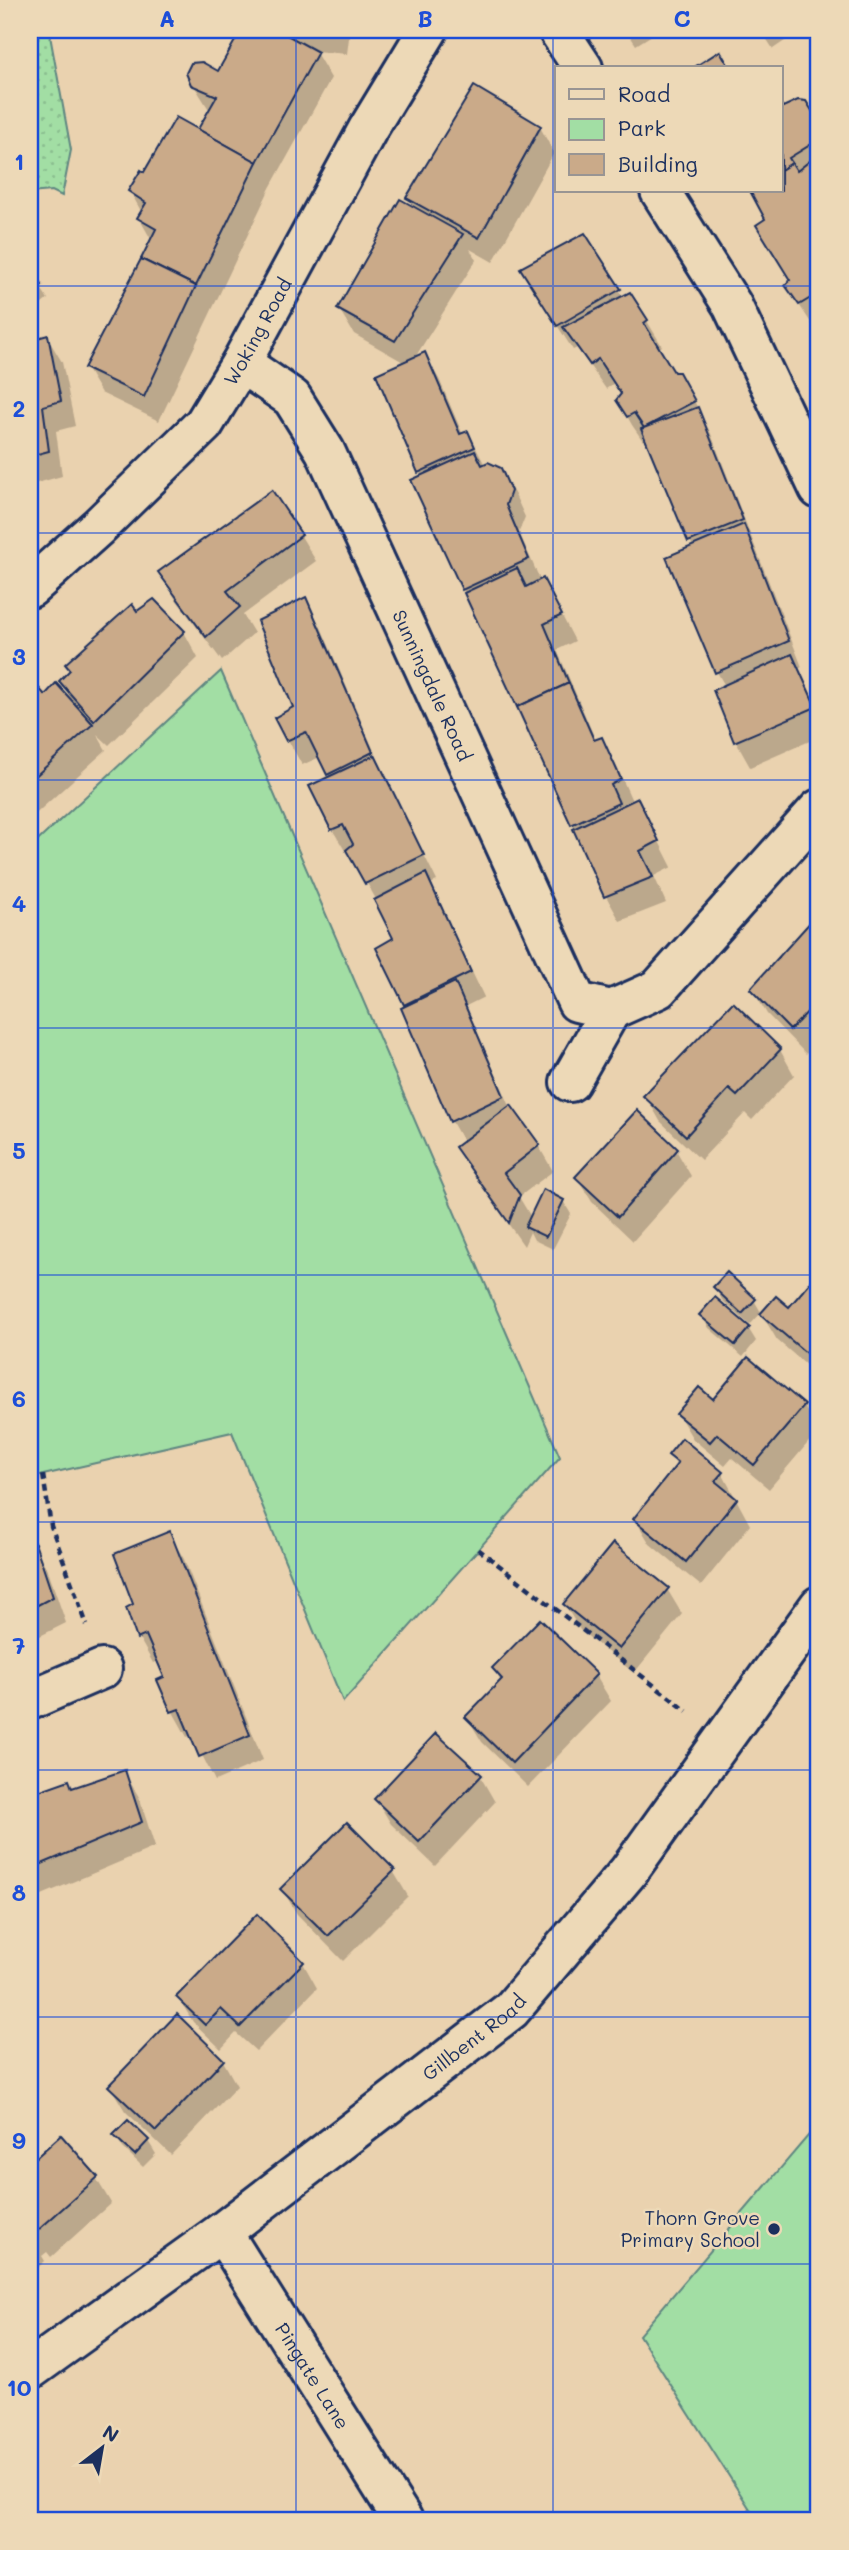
<svg xmlns="http://www.w3.org/2000/svg" width="849" height="2550" viewBox="0 0 849 2550" font-family="Mali,sans-serif">
	<defs>
		<pattern id="grass-dots" width="8" height="8" patternUnits="userSpaceOnUse" patternTransform="scale(1.75)"><rect width="8" height="8" fill="#a2dea4"/><path d="M2 2h.1M6 6h.1" fill="none" stroke="#8bbf90" stroke-width="1.8" stroke-linecap="round"/></pattern>
	</defs>
	<rect width="100%" height="100%" fill="#ead2af"/>
	<filter id="ink" filterUnits="userSpaceOnUse"><feTurbulence type="fractalNoise" baseFrequency=".0143" numOctaves="2"/><feDisplacementMap in="SourceGraphic" scale="14" xChannelSelector="R" yChannelSelector="G"/><feConvolveMatrix kernelMatrix="1 2 1 2 8 2 1 2 1" color-interpolation-filters="sRGB"/></filter>
	<g filter="url(#ink)">
		<path fill="url(#grass-dots)" stroke="#5e8681" stroke-width="2" d="M30 30H49L71 150 62 196 52 191 30 193Z"/>
		<g fill="#a2dea4" stroke="#5e8681" stroke-width="2">
			<path d="M221 671 560 1457 343 1702 232 1432 30 1478V848Z"/>
			<path d="M819 2123V2520H757L639 2335Z"/>
		</g>
		<g fill="#0003">
			<path d="M255 30H350L347 54 315 51 331 78 270 188 159 421 101 393 86 368 152 241 139 218 142 213 130 191 144 174 199 132 210 111 193 84 218 73Z"/>
			<path d="M626 30H660L636 45Z"/>
			<path d="M761 30H792L795 34 773 49Z"/>
			<path d="M805 103 819 126V327L815 329 787 286 791 281 767 220 749 191H781V107L782 109Z"/>
			<path d="M540 127 554 153 493 262 470 249 476 260 414 359 424 354 439 379 463 435 468 433 485 465 500 469 515 495 525 517 519 532 541 582 557 606 575 641 557 650 596 741 601 739 616 765 633 803 638 800 672 867 654 876 666 903 620 921 606 896 463 589 422 477 379 375 405 363 354 334 339 309 415 209 408 198Z"/>
			<path d="M584 235 623 297 647 321 662 346 658 349 693 399 711 434 802 667 798 669 819 712V737L750 767 736 742 715 691 725 686 717 672 693 547 647 439 643 441 632 425 618 400 622 396 614 383 606 389 577 348 573 350 537 294Z"/>
			<path d="M30 271 48 299 30 314Z"/>
			<path d="M47 337 62 362 75 426 56 431 62 476 30 485V341Z"/>
			<path d="M301 536 316 561 243 615 254 633 222 661 175 598 160 573Z"/>
			<path d="M306 600 320 625 384 774 437 881 430 884 484 997 466 1006 510 1106 538 1145 553 1171 519 1197 531 1217 563 1201 571 1214 553 1249 534 1240 530 1232 524 1246 472 1173 457 1148 464 1143 452 1122 404 1009 407 1007 378 949 395 939 377 901 350 853 347 854 332 829 330 778 320 757 302 765 288 740 295 708Z"/>
			<path d="M154 601 184 632 198 658 109 745 97 734 106 750 30 819V692L36 687 45 697 71 699 61 681 137 613Z"/>
			<path d="M814 921 819 925V1040L806 1054 767 1014 752 989Z"/>
			<path d="M780 1050 794 1075 752 1120 745 1113 701 1160 660 1121 646 1096Z"/>
			<path d="M676 1150 691 1176 633 1241 592 1202 577 1177Z"/>
			<path d="M819 1274V1376L777 1340 761 1313 750 1325 722 1300 715 1287 754 1300 762 1314 789 1310Z"/>
			<path d="M701 1315 748 1328 756 1341 743 1357 709 1328Z"/>
			<path d="M714 1401 804 1406 818 1431 769 1489 732 1458 725 1466 693 1439 678 1414Z"/>
			<path d="M671 1455 722 1473 750 1525 701 1586 650 1544 635 1519 677 1467Z"/>
			<path d="M169 1534 184 1559 263 1760 215 1781 192 1735 187 1737 173 1712 160 1681 167 1677 159 1661 153 1663 139 1638 135 1605Z"/>
			<path d="M34 1545 48 1571 66 1623 30 1641V1547Z"/>
			<path d="M667 1589 682 1614 634 1673 580 1630 565 1605Z"/>
			<path d="M540 1621 596 1676 611 1701 528 1787 482 1742 467 1717 501 1682 494 1669Z"/>
			<path d="M124 1772 139 1797 155 1847 30 1900V1808Z"/>
			<path d="M480 1776 495 1802 435 1866 391 1824 376 1799Z"/>
			<path d="M393 1871 408 1896 343 1961 297 1914 282 1889Z"/>
			<path d="M303 1963 317 1988 256 2051 236 2033 221 2049 193 2022 178 1997Z"/>
			<path d="M223 2061 237 2086 171 2155 125 2111 110 2086Z"/>
			<path d="M128 2123 148 2141 156 2154 143 2167 123 2148 115 2135Z"/>
			<path d="M60 2138 96 2178 111 2203 51 2257 47 2252 42 2256 45 2261 30 2275V2165Z"/>
		</g>
		<g fill="#caaa89" stroke="#1b2f5e" stroke-width="2">
			<path d="M241 30 250 34 253 30H278L318 52 257 162 198 129 217 96 191 85 186 73 191 63 202 62 218 71Z"/>
			<path d="M760 30H775L765 37Z"/>
			<path d="M720 51 730 68H693Z"/>
			<path d="M474 86 541 126 479 238 406 198Z"/>
			<path d="M798 100 806 101 819 122V137L818 140 789 158 792 163 781 170V104L783 107Z"/>
			<path d="M176 117 257 162 196 286 141 259 156 229 137 218 146 203 128 191 141 170 144 172Z"/>
			<path d="M811 160 819 173V196L816 198 819 205V293L799 305 785 285 790 280 756 225 765 219 750 191H781V170L792 163 797 171Z"/>
			<path d="M400 199 463 234 395 341 337 309Z"/>
			<path d="M585 233 621 289 557 326 520 268Z"/>
			<path d="M141 259 196 286 144 397 84 368Z"/>
			<path d="M31 268 42 285 30 295V269Z"/>
			<path d="M630 292 648 320 644 323 674 372H679L695 401 644 428 634 413 627 417 616 400 621 394 598 359 590 365 563 327Z"/>
			<path d="M819 293V310L812 297Z"/>
			<path d="M48 335 61 401 43 406 49 451 30 456V340Z"/>
			<path d="M425 352 460 434 468 431 475 447 418 473 376 374Z"/>
			<path d="M698 407 743 520 688 542 641 429Z"/>
			<path d="M475 451 482 465 488 462 501 468 511 491 506 505 529 559 462 590 411 480Z"/>
			<path d="M272 490 302 535 227 591 240 607 206 637 158 572Z"/>
			<path d="M744 524 789 641 715 673 666 557Z"/>
			<path d="M517 568 526 587 543 578 562 615 544 624 569 683 517 707 464 593Z"/>
			<path d="M306 597 373 752 327 775 306 732 286 741 274 718 293 707 257 621Z"/>
			<path d="M154 599 185 631 94 721 59 681 70 670 65 664 132 604 137 611Z"/>
			<path d="M792 654 816 707 734 742 713 690Z"/>
			<path d="M56 683 93 724 30 781V690L36 685 45 695Z"/>
			<path d="M569 683 594 740 602 737 621 779 611 785 619 803 571 825 517 707Z"/>
			<path d="M375 755 424 855 365 884 346 850 353 844 343 825 331 830 309 786Z"/>
			<path d="M638 798 659 841 640 851 653 877 604 897 573 829Z"/>
			<path d="M426 873 471 972 404 1005 376 948 393 938 374 900Z"/>
			<path d="M814 918 819 923V1000L790 1030 750 989Z"/>
			<path d="M455 982 504 1096 450 1122 401 1008Z"/>
			<path d="M733 1002 781 1049 737 1096 729 1089 686 1136 643 1096Z"/>
			<path d="M511 1105 540 1145 504 1173 520 1195 509 1223 455 1147Z"/>
			<path d="M637 1110 678 1149 618 1217 575 1177Z"/>
			<path d="M543 1189 564 1200 546 1237 525 1227Z"/>
			<path d="M727 1272 756 1299 742 1314 713 1287Z"/>
			<path d="M819 1272V1364L760 1314 776 1296 789 1307Z"/>
			<path d="M715 1297 750 1327 735 1345 699 1315Z"/>
			<path d="M748 1357 805 1405 754 1465 717 1434 710 1442 676 1414 699 1387 713 1399Z"/>
			<path d="M682 1438 723 1472 715 1481 737 1499 686 1562 633 1519 678 1463 668 1455Z"/>
			<path d="M170 1531 250 1735 199 1757 179 1709 171 1712 157 1680 164 1677 146 1635 137 1639 126 1608 133 1604 114 1554Z"/>
			<path d="M35 1543 53 1597 30 1609V1545Z"/>
			<path d="M613 1543 669 1588 619 1649 563 1604Z"/>
			<path d="M540 1619 597 1674 512 1763 465 1717 502 1679 492 1668Z"/>
			<path d="M436 1733 482 1775 419 1842 374 1799Z"/>
			<path d="M125 1770 142 1822 30 1869V1806L39 1803 35 1792 69 1780 72 1788Z"/>
			<path d="M347 1822 395 1870 328 1936 280 1889Z"/>
			<path d="M257 1914 304 1962 240 2027 221 2009 205 2025 176 1997Z"/>
			<path d="M177 2014 224 2060 156 2131 108 2086Z"/>
			<path d="M128 2120 149 2140 135 2155 113 2135Z"/>
			<path d="M61 2135 98 2177 36 2232 30 2229V2163Z"/>
		</g>
		<g fill="none" stroke-linecap="round" stroke-linejoin="round">
			<defs>
				<g id="street">
					<path d="M558 30 583 68"/>
					<path d="M660 191 732 305 819 489"/>
					<path id="s1" d="M241 363 292 398 325 451 577 1002 611 1010 658 989 819 809"/>
					<path id="s2" d="M30 588 98 527 204 424 241 363 368 129 428 30"/>
					<path d="M570 1082 611 1010"/>
					<path d="M30 1700 102 1669"/>
					<path id="s3" d="M222 2232 403 2520"/>
				</g>
				<g id="secondary">
					<path id="s4" d="M30 2370 222 2232 511 2010 628 1872 819 1606"/>
				</g>
			</defs>
			<use href="#street" stroke="#1b2f5e" stroke-width="44"/>
			<use href="#secondary" stroke="#1b2f5e" stroke-width="44"/>
			<g stroke="#1b2f5e" stroke-width="4.5" stroke-dasharray="7 5" stroke-linecap="butt">
				<path d="M43 1475 51 1526 87 1625"/>
				<path d="M478 1549 687 1711"/>
			</g>
			<use href="#street" stroke="#edd9b7" stroke-width="38"/>
			<use href="#secondary" stroke="#edd9b7" stroke-width="38"/>
		</g>
	</g>
	<path fill="none" stroke="#1d4ed8" stroke-width="2" stroke-opacity="0.55" d="M296 30V2520M553 30V2520M30 286H819M30 533H819M30 780H819M30 1028H819M30 1275H819M30 1522H819M30 1770H819M30 2017H819M30 2264H819"/>
	<circle fill="#1b2f5e" stroke="#edd9b7" stroke-width="2.5" cx="774" cy="2229" r="7"/>
	<g text-anchor="middle" stroke-width="5" stroke-linejoin="round" paint-order="stroke">
		<g font-size="19" fill="#1b2f5e" stroke="#edd9b7">
			<text dy="7" stroke="none"><textPath href="#s2" startOffset="346">Woking Road</textPath></text>
			<text dy="7" stroke="none"><textPath href="#s1" startOffset="382">Sunningdale Road</textPath></text>
			<text dy="7" stroke="none"><textPath href="#s4" startOffset="555">Gillbent Road</textPath></text>
			<text dy="7" stroke="none"><textPath href="#s3" startOffset="170">Pingate Lane</textPath></text>
		</g>
		<g font-size="19" fill="#1b2f5e" stroke="#edd9b7" text-anchor="end">
			<text x="760" y="2225">Thorn Grove<tspan x="760" dy="22">Primary School</tspan></text>
		</g>
	</g>
	<rect width="849" height="2550" fill="none" stroke="#edd9b7" stroke-width="77"/>
	<rect x="555" y="66" width="228" height="126" fill="#edd9b7" stroke="#999593" stroke-width="2"/>
	<rect x="569" y="89" width="35" height="10" fill="#edd9b7" stroke="#999593" stroke-width="2"/>
	<text x="618" y="102" font-size="21" fill="#1b2f5e">Road</text>
	<rect x="569" y="119" width="35" height="21" fill="#a2dea4" stroke="#999593" stroke-width="2"/>
	<text x="618" y="136" font-size="21" fill="#1b2f5e">Park</text>
	<rect x="569" y="154" width="35" height="21" fill="#caaa89" stroke="#999593" stroke-width="2"/>
	<text x="618" y="172" font-size="21" fill="#1b2f5e">Building</text>
	<g transform="translate(102 2448) rotate(31)" stroke="#edd9b7" stroke-width="5" paint-order="stroke">
	<path d="M0-5L12 26L0 18L-12 26Z" fill="#1b2f5e"/>
	<text y="-10" font-size="19" font-weight="bold" text-anchor="middle" fill="#1b2f5e">N</text>
	</g>
	<rect x="38" y="38" width="772" height="2474" fill="none" stroke="#1d4ed8" stroke-width="2.5"/>
	<g font-size="23" text-anchor="middle" font-weight="bold" fill="#1d4ed8">
		<text x="167" y="27">A</text>
		<text x="425" y="27">B</text>
		<text x="682" y="27">C</text>
		<text x="19" y="170">1</text>
		<text x="19" y="417">2</text>
		<text x="19" y="665">3</text>
		<text x="19" y="912">4</text>
		<text x="19" y="1159">5</text>
		<text x="19" y="1407">6</text>
		<text x="19" y="1654">7</text>
		<text x="19" y="1901">8</text>
		<text x="19" y="2149">9</text>
		<text x="19" y="2396">10</text>
	</g>
</svg>
